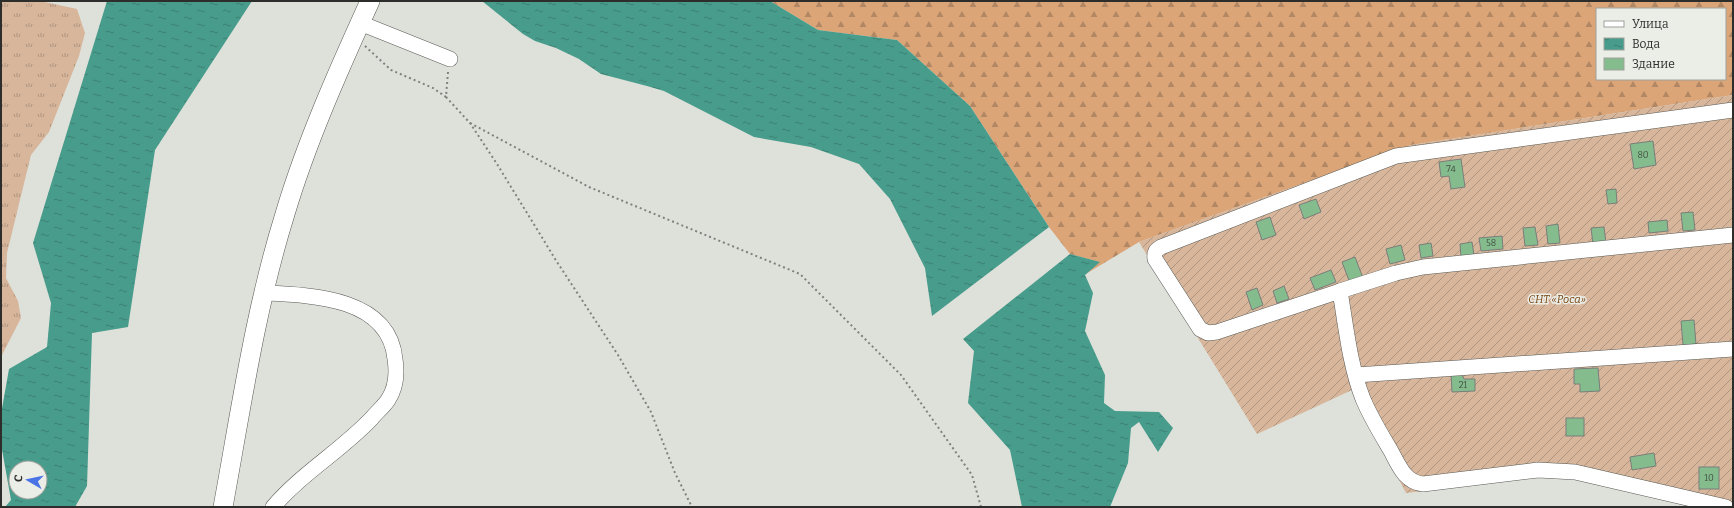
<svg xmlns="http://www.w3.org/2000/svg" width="1734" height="508" viewBox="0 0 1734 508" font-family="Bitter,serif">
	<defs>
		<pattern id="grass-tufts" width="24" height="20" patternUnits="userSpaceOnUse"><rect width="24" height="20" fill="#d7b69b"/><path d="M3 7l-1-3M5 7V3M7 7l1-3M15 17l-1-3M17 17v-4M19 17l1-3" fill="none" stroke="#af947f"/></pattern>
		<pattern id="forest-firs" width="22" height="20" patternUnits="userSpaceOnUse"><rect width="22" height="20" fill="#dba578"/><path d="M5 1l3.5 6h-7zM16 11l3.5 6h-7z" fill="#b28763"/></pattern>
		<pattern id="garden-furrows" width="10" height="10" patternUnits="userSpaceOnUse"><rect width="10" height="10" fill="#d7b69b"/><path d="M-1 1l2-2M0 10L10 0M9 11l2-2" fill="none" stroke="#af947f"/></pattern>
		<pattern id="water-ripples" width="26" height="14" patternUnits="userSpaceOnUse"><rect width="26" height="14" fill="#479c8b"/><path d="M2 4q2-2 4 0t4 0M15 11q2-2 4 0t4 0" fill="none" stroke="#3c8072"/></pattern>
	</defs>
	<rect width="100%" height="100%" fill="#dee0da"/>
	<path fill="url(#grass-tufts)" d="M1 1H40L77 9 85 33 79 56 49 132 31 155 7 253 6 278 18 301 21 318 1 357Z"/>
	<path fill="url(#forest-firs)" fill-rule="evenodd" d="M770 1H1733V95L1411 145 1139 242 1084 275 1099 262 1070 254 1049 227 970 106 897 40 818 30ZM1597 9H1725V79H1597Z"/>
	<path fill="url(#garden-furrows)" d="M1733 95V507H1691L1564 474 1406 493 1352 390 1257 434 1139 242 1411 145Z"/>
	<g fill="url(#water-ripples)" fill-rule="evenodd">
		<path d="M107 1H252L155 150 128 327 92 333 87 486 75 507H5L11 500 1 444V414L9 369 47 347 51 303 33 243ZM16 468H40V492H16Z"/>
		<path d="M482 1H770L818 30 897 40 970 106 1049 227 932 316 925 268 890 199 859 164 811 147 754 137 664 91 647 86 601 74 579 59 556 48 535 41 523 34Z"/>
		<path d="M1070 254 1100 262 1085 275 1093 293 1085 331 1105 375 1104 403 1115 411 1159 412 1173 428 1158 452 1139 422 1131 428 1128 463 1110 507H1022L1010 450 968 403 974 351 963 339Z"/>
	</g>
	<g fill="#85bc8e" stroke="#7a7e7a">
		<path d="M1653 141 1656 165 1634 169 1630 144Z"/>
		<path d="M1461 159 1465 187 1451 189 1449 176 1441 177 1439 162Z"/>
		<path d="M1616 189 1617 203 1608 204 1606 190Z"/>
		<path d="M1316 199 1321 212 1304 219 1299 205Z"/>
		<path d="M1693 212 1695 230 1683 231 1681 213Z"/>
		<path d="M1270 217 1276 235 1262 240 1256 222Z"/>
		<path d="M1667 220 1668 231 1649 233 1648 222Z"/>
		<path d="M1558 224 1560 243 1548 244 1546 226Z"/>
		<path d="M1535 227 1538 245 1525 246 1523 228Z"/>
		<path d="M1604 227 1606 243 1593 244 1591 228Z"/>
		<path d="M1502 236 1503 249 1481 251 1479 238Z"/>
		<path d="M1472 242 1474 255 1461 257 1460 244Z"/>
		<path d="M1431 243 1433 256 1421 258 1419 245Z"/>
		<path d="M1401 245 1405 260 1390 264 1386 249Z"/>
		<path d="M1355 257 1363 278 1350 283 1342 262Z"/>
		<path d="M1331 270 1336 282 1315 290 1310 278Z"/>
		<path d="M1284 286 1289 299 1277 303 1273 291Z"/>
		<path d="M1257 288 1263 305 1252 310 1246 292Z"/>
		<path d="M1694 320 1696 344 1683 345 1681 321Z"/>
		<path d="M1598 368 1600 391 1580 392V384H1574V369Z"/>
		<path d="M1461 373 1464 379H1475V391L1452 392 1451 374Z"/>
		<rect x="1566" y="418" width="18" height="18"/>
		<path d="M1654 453 1656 466 1632 470 1630 457Z"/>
		<rect x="1699" y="467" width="20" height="22"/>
	</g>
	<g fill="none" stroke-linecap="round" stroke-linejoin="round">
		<defs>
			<g id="minor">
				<path d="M360 23 450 59"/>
				<path d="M1340 291 1396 273 1423 267 1733 235"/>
				<path d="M263 293C311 295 389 297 395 359 397 372 396 388 388 400 384 406 377 412 372 418 342 450 302 473 273 507"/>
				<path d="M1356 375 1733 349"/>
				<path d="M1726 507 1575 472 1538 470 1423 484C1405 482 1399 466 1391 451 1381 434 1371 418 1363 399 1350 366 1346 327 1340 291L1217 332 1208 333 1200 329 1155 259C1154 252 1156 250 1161 247L1396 156 1733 110"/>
			</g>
			<path id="major" d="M223 507C241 409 255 310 285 214 306 143 339 69 370 1"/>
		</defs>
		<use href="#minor" stroke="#585a55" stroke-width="16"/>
		<use href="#major" stroke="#585a55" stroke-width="20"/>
		<g stroke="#80817d" stroke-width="2" stroke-dasharray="2 3" stroke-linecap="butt">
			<path d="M365 46 391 70 433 88 446 97"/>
			<path d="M448 72 446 97 470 123 497 164 557 262 618 355 651 412 675 473 692 507"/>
			<path d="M470 123 589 187 800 274 901 375 972 475 981 507"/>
		</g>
		<use href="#minor" stroke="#fff" stroke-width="15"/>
		<use href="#major" stroke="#fff" stroke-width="19"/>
	</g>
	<g text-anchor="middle" stroke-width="3" stroke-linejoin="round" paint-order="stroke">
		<g font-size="9" fill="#435244">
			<text x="1643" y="158">80</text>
			<text x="1451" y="172">74</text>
			<text x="1491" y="246">58</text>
			<text x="1463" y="388">21</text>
			<text x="1709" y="481">10</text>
		</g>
		<g font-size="11" font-style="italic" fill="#77440f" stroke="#ebede7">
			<text x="1557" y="303">СНТ «Роса»</text>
		</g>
	</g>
	<rect width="1734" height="508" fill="none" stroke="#2d2e2c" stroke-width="4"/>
	<rect x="1596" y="8" width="130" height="72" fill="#ebede7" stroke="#9fa19c"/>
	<rect x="1604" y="21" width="20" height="6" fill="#ffffff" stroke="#9fa19c"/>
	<text x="1632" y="28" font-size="12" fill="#2d2e2c">Улица</text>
	<rect x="1604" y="38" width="20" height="12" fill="url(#water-ripples)" stroke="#9fa19c"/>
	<text x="1632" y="48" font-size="12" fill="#2d2e2c">Вода</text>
	<rect x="1604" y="58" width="20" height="12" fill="#85bc8e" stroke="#9fa19c"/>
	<text x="1632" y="68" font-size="12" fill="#2d2e2c">Здание</text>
	<g transform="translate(28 480) rotate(279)"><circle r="19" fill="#ebede7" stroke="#9fa19c"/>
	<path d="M0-3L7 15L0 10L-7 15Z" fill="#4a73e5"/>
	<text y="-6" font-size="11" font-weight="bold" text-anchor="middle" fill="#2d2e2c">С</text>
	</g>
</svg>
